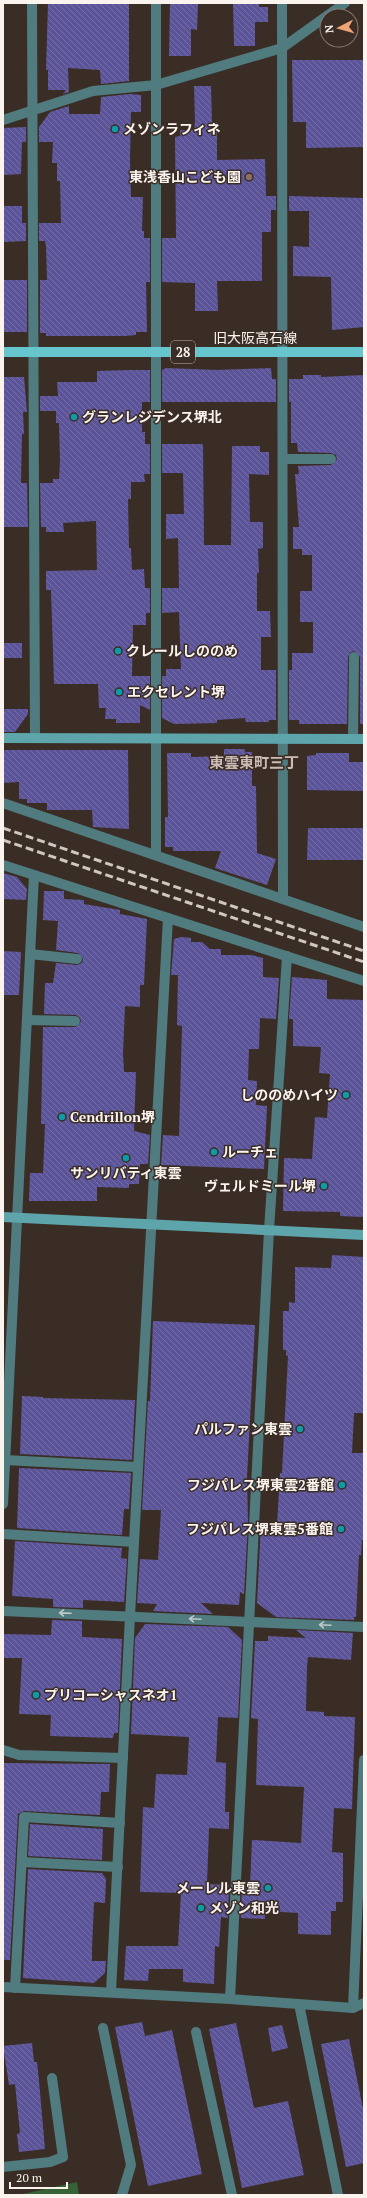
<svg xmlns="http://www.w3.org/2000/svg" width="367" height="2198" viewBox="0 0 367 2198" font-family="'PT Serif','Noto Sans JP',serif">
	<defs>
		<pattern id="building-back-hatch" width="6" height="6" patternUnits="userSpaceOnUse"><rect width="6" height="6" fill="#5c5498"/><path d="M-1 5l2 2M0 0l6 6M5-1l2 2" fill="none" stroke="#746da7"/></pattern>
	</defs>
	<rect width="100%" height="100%" fill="#3a2d26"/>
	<path fill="#366235" d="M77 2182 79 2195H18Z"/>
	<g fill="url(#building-back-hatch)">
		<path d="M48 3H129V81L101 84 100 70 68 68 69 92 63 94 66 90H48V70H46Z"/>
		<path d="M170 3H198L197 30 191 29V56H169Z"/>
		<path d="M233 3H259V7H268V22H255V46H234Z"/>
		<path d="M292 60H364V147L306 148V122H293Z"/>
		<path d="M194 86H211L212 122H217V160L265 159 266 196H276V210H271V232H262V281H217L218 311H195V283L162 282V238H176L175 137 180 136V130H194L195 122Z"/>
		<path d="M130 94 141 95V112H131L130 160 131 197H143L142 231H144V238H150V282H146L147 332H136V335L125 336H46V333H40V280H47L46 246 45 241H39V223H61L60 181H57V163H52L53 142H39V127L50 112 69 106V114H100L101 97Z"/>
		<path d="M26 127V142H22L21 174 3 175V128Z"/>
		<path d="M289 196 364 198V327L332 330 331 277 293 276V246L309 247V211H289Z"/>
		<path d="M3 206H22V223H26V241L3 242Z"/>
		<rect x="3" y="280" width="24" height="52"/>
		<path d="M166 368 217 370 271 368 272 379H276V402H162V370Z"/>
		<path d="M130 370H150V402H142V432H145V444H150V474H144L145 482H131V499H128L129 548H131L132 570 144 569 145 588H150V613H146V625H133L132 676H150V710L140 705V723H116V719H105L106 708H99L98 684H54L51 590H46V571L97 570 96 521 63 523 64 532H46V527H41L40 483H53V479H59L60 461 59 423H56V411H40V396H58L57 382H97V371Z"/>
		<path d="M303 375H321V377L364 375V724H360V657L354 651 351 652 348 657 347 724H299V720H289V670H292V653H313V622H300V591H312V555H302V549H293V527H299L295 474H299L298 466 331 465 337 459 336 455 331 453 298 452 297 443H291V402H289V379H303Z"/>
		<path d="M3 377H24L27 412H23L24 434H22L21 483H27L28 527H3Z"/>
		<path d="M162 444H203L204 545H231L232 446H260V452H269V475L249 474 250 522H263V548L258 549 259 573H257V611H270L271 637H261V670H276V720H269V722H246L245 718 217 720V723L174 724 162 718V676H166V669H181L179 612 162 613V588H179L178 538 166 539V514H184L183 473H162Z"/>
		<rect x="3" y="643" width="19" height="15"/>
		<path d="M3 709H28V714L15 732H3Z"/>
		<path d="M224 749H245V752H252V786H256L257 853 276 859 267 885 215 868 221 851H173V847H165V817H168L167 753H191V757L224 756Z"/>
		<path d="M3 750H128L129 829 93 827 92 810H47V803H27V799H19V782L3 783Z"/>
		<path d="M316 753H349V762H364V791L307 790V756L316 755Z"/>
		<path d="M308 828H364V860H307Z"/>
		<path d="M3 873 17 877 27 889 26 900 3 899Z"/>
		<path d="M44 891H64V899L84 900V904L120 910V914L147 919 144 985H140V1007L125 1006 123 1053 124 1072H136L134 1131 150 1135 148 1164H140L139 1184H129V1188L97 1187V1201H29L30 1173H43L45 1124H41L43 1027H75L81 1022 80 1018 76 1015 44 1014 45 983H53L56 963 77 965 82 963 83 959 78 953 56 950 58 921 43 920Z"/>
		<path d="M181 937 191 938V942H202L210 949H221V955H251L263 958V977L279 978 276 1019 260 1018 259 1049H249L248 1080 257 1081 256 1105 267 1106 264 1169 161 1165 163 1135 179 1136 182 1026 177 1025 178 975H171L174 939Z"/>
		<path d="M3 951 21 952 19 995H3Z"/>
		<path d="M292 977 327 980V999L364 1000V1217L340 1216V1212L283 1211 284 1158 312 1159 315 1117 327 1118 330 1074 319 1073 321 1047 293 1046V1019H289Z"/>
		<path d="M332 1255 364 1257V1413H354L352 1453H364V1540H362L361 1555H359L356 1617H354V1620L276 1617 257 1603 261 1524 277 1525 280 1473H282L288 1356 286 1355V1350H283V1311H289V1302L295 1303V1267L331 1268Z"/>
		<path d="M153 1321 255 1325 247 1477 248 1523 244 1594 240 1592 239 1605 201 1603 213 1614 153 1611 157 1604 137 1603 140 1559 158 1560 161 1510H142L148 1401H150Z"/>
		<path d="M22 1396 43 1397V1398L135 1400 132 1460 20 1454Z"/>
		<path d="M19 1468 131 1473 129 1509H124L122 1535 17 1528Z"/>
		<path d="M15 1541 122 1548 121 1558 127 1559 124 1602 83 1600V1608L53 1607V1599L12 1596Z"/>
		<path d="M52 1620 82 1621V1637L122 1639 118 1733H114L113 1738 50 1736 51 1715 19 1714 22 1658H3V1634L51 1635Z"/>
		<path d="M145 1624 228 1627 242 1640 238 1718 218 1717 216 1762 226 1763 225 1812H229V1829L209 1828 207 1884 229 1885 228 1918 221 1917 219 1947 215 1946 214 1984 183 1982V1969H149L148 1981 124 1980 126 1946H178L181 1893 140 1892 143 1807 154 1808 156 1774 187 1775 189 1737 131 1734 135 1638Z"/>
		<path d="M296 1630 353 1633 351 1660 308 1657 307 1667 306 1711 324 1712V1716L355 1717 352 1809 334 1808 332 1852 343 1853V1902H336V1911H331V1935L298 1934V1913L265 1911V1919L241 1918 242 1885 250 1886 252 1840 301 1843 304 1787 256 1785 258 1719 251 1718 255 1641H268V1636L306 1638Z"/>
		<path d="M4 1763 110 1764 109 1792H101L100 1815 24 1811 18 1814 10 1960H3Z"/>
		<path d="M30 1824 103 1829 102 1860 28 1856Z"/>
		<path d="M28 1869 102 1873 106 1879 105 1903 94 1902 92 1948V1961H106L105 1973 94 1983 23 1978Z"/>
		<path d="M142 2022 145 2036 172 2030 202 2174 148 2186 115 2027Z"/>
		<path d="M236 2023 254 2108 288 2101 304 2175 242 2188 209 2029Z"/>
		<path d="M282 2025 288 2048 272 2052 268 2028Z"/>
		<path d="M349 2039 364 2114V2163L346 2167 321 2044Z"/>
		<path d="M32 2043 34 2062H37L39 2081 45 2149 19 2152 17 2134 20 2133 15 2084 9 2085 3 2046Z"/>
	</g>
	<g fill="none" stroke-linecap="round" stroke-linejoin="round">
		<g stroke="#507b7f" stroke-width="10">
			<path d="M283 459H331"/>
			<path d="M353 739 354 657"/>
			<path d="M30 954 77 959"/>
			<path d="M27 1020 75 1021"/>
			<path d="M5 1460 138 1467"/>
			<path d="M3 1534 134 1542"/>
			<path d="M299 2004 338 2195"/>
			<path d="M103 2028 131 2165 122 2195"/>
			<path d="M196 2032 232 2195"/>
			<path d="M3 2167 50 2162 63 2157 52 2078"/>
		</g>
		<g stroke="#507b7f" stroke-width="10">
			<path d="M32 3 35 738"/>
			<path d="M282 3 283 899"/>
			<path d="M3 120 93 91 156 85 282 48 345 3"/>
			<path d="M3 803 364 927"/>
			<path d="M156 855V3"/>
			<path d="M3 865 364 981"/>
			<path d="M3 1504 34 875"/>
			<path d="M3 1611 364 1627"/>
			<path d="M3 1750 19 1755 123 1758"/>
			<path d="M22 1862 118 1867"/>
			<path d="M3 1987 230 1999 353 2008 364 2003"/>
			<path d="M15 1988 24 1817 120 1823"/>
			<path d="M111 1992 130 1616 168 918"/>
			<path d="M230 1999 269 1230 287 956"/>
			<path d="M353 2008 364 1760"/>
		</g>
		<g stroke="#5da5ab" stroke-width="10">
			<path d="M3 738 364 739"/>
			<path d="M3 1217 364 1235"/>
		</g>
		<path stroke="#66c5cd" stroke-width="10" d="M3 352H364"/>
		<g stroke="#d0c7c1" stroke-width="3" stroke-dasharray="8 4" stroke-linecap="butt">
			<path d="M3 828 364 951"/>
			<path d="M3 840 364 962"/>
		</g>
	</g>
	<defs><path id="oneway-shaft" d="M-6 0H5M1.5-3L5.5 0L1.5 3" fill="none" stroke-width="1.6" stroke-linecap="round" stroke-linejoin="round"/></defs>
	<g stroke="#bfc9c7">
		<use href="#oneway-shaft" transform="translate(65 1613) rotate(-178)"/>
		<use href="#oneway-shaft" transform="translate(195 1619) rotate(-177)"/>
		<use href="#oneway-shaft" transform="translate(325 1625) rotate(-177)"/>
	</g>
	<g fill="#0f9aa8" stroke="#3a2d26" stroke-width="1.5">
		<circle cx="115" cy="129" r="4"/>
		<circle cx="74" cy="417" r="4"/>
		<circle cx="118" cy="651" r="4"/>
		<circle cx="119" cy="692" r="4"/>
		<circle cx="346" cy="1095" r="4"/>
		<circle cx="62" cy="1117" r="4"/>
		<circle cx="214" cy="1152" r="4"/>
		<circle cx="126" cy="1158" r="4"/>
		<circle cx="324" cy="1186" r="4"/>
		<circle cx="300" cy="1429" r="4"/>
		<circle cx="342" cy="1485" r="4"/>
		<circle cx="341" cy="1529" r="4"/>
		<circle cx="36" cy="1695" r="4"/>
		<circle cx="268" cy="1888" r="4"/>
		<circle cx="201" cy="1908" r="4"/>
	</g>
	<circle fill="#8d6e63" stroke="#3a2d26" stroke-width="1.5" cx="249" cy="177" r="4"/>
	<g text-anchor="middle" stroke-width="3" stroke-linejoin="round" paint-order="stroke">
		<rect fill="#3a2d26" stroke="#c1b8b2" stroke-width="1" x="171" y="341" width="24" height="22" rx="3"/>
		<g font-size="13" font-weight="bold" fill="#fbf3ee">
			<text x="183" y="357">28</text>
		</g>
		<g font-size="14" font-weight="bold" fill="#fbf3ee" stroke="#3a2d26" text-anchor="start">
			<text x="123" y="134">メゾンラフィネ</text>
			<text x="241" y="182" text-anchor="end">東浅香山こども園</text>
			<text x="82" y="422">グランレジデンス堺北</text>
			<text x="126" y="656">クレールしののめ</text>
			<text x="127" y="697">エクセレント堺</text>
			<text x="338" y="1100" text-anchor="end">しののめハイツ</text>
			<text x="70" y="1122">Cendrillon堺</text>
			<text x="222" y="1157">ルーチェ</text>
			<text x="126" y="1178" text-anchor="middle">サンリバティ東雲</text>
			<text x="316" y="1191" text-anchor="end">ヴェルドミール堺</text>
			<text x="292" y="1434" text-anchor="end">パルファン東雲</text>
			<text x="334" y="1490" text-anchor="end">フジパレス堺東雲2番館</text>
			<text x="333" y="1534" text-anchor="end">フジパレス堺東雲5番館</text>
			<text x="44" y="1700">プリコーシャスネオ1</text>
			<text x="260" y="1893" text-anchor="end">メーレル東雲</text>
			<text x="209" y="1913">メゾン和光</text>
		</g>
		<g font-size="14" fill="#fbf3ee" stroke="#3a2d26">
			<text x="255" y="343">旧大阪高石線</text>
		</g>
		<g font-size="15" font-weight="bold" fill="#ccbbb3" stroke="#3a2d26">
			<text x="254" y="768">東雲東町三丁</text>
		</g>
	</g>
	<rect width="367" height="2198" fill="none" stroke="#fbf3ee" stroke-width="8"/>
	<g transform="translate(339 28) rotate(264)"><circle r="19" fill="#3a2d26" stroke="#877c76"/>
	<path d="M0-3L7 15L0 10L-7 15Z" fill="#efa376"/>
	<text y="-6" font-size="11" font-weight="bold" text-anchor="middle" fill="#fbf3ee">N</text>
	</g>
	<path d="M10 2182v6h57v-6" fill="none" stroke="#fbf3ee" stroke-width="2"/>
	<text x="16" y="2182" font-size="12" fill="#fbf3ee" stroke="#3a2d26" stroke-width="3" paint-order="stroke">20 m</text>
</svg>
